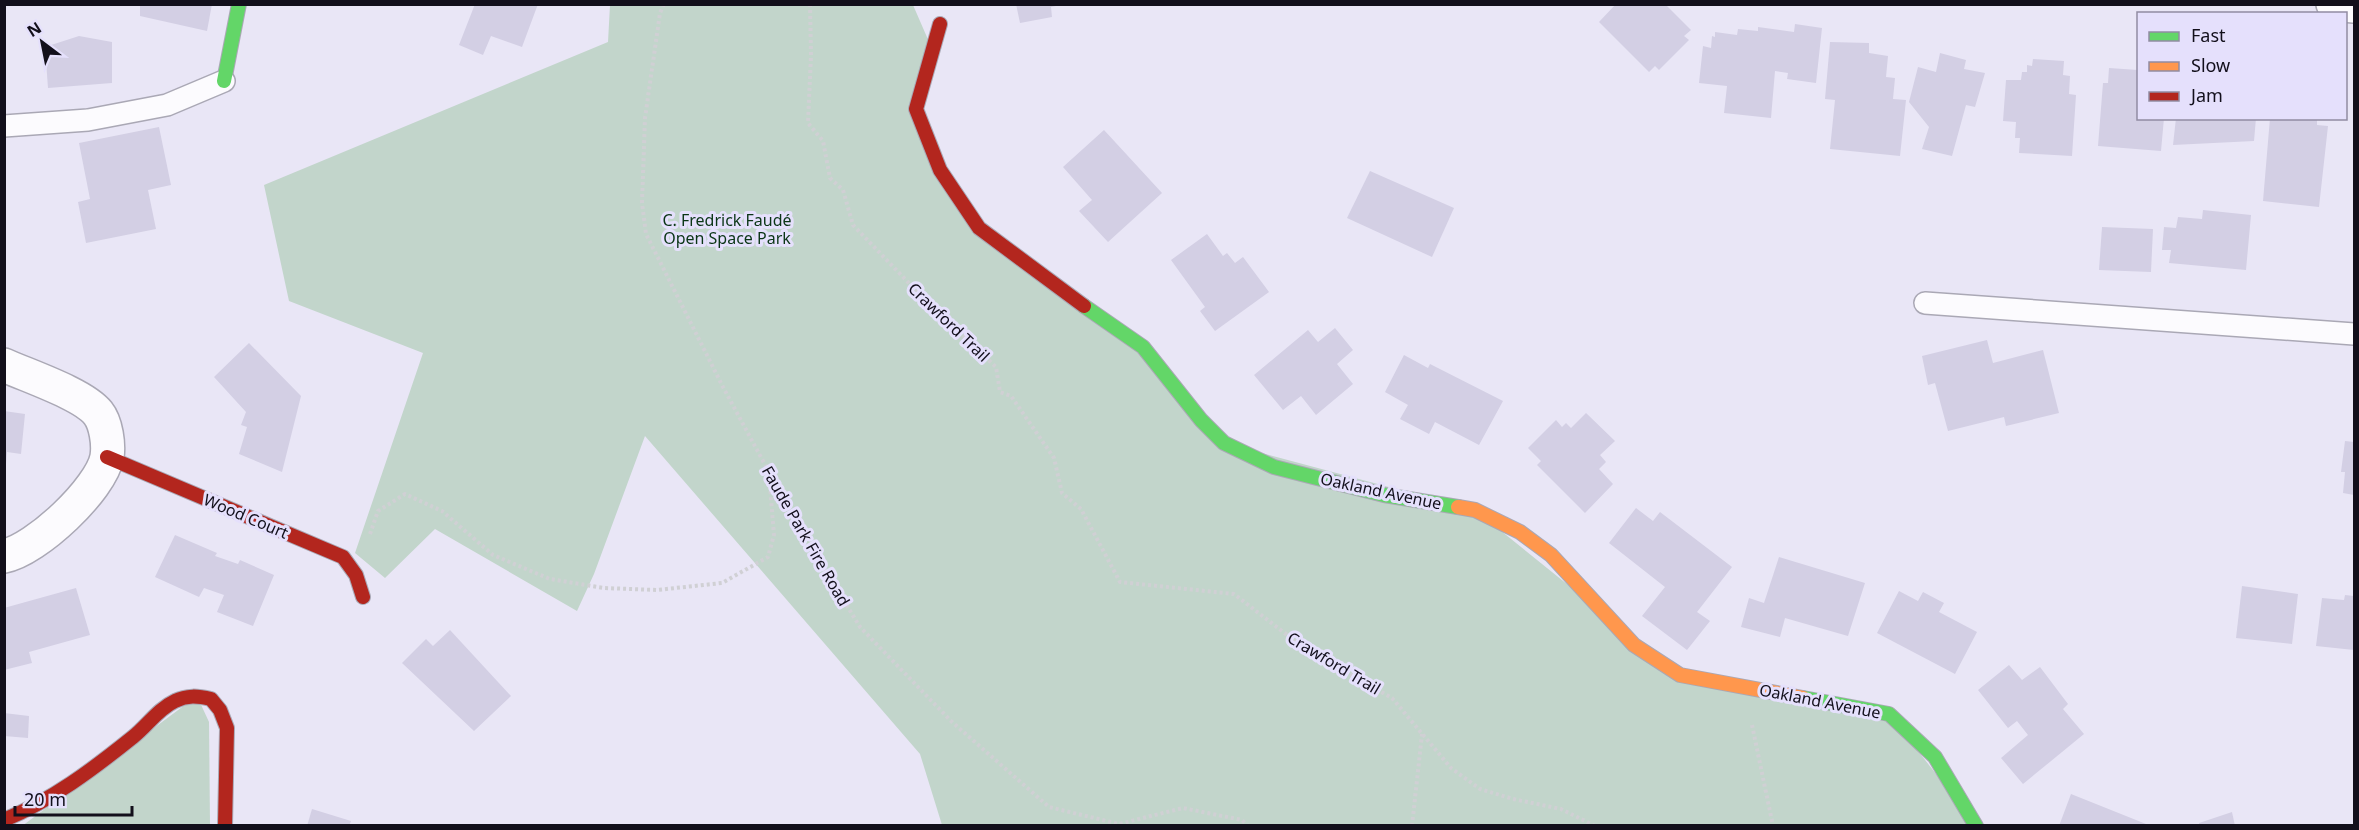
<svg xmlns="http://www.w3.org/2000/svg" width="2359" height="830" viewBox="0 0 2359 830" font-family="'Noto Sans',sans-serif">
	<rect width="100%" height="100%" fill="#e9e6f6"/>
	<g fill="#c2d5cb">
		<path d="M610 5H913L933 51 920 117 979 228 1113 327 1224 443 1475 510 1680 675 1889 714 1976 825H942L920 754 645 436 594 574 577 611 435 529 385 578 355 553 423 353 289 301 264 185 608 42Z"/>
		<path d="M197 696 209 722 210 825 22 826Z"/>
	</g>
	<g fill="#d3cfe4">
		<path d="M140 4H212L207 31 140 16Z"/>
		<path d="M475 4H538L522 47 491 36 483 55 459 45Z"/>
		<path d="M1016 4H1056V6L1051 7 1052 17 1020 23Z"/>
		<path d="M1616 4H1665L1691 30 1684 36 1689 40 1659 70 1655 66 1649 72 1599 22Z"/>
		<path d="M1795 24 1822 28 1816 83 1787 79 1788 73 1775 71 1771 118 1724 113 1727 86 1699 83 1703 46 1711 48 1712 36 1715 37V32L1737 35 1738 29 1758 31V27L1794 32Z"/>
		<path d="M79 36 112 42V83L48 88 45 47Z"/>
		<path d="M1830 42 1869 43V53L1888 56 1886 77 1895 78 1893 99 1906 100 1900 156 1830 149 1835 100 1825 99Z"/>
		<path d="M1940 53 1966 60 1964 69 1985 73 1975 107 1966 105 1952 156 1922 149 1929 127 1909 102 1918 67 1936 72Z"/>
		<path d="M2033 59 2064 61 2063 75 2070 76 2069 94 2076 95 2072 156 2019 153 2020 138H2015L2016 122 2003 121 2006 80H2021L2022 72H2027V65L2032 66Z"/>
		<path d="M2109 68 2138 70V118H2164L2161 151 2098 146 2103 83H2108Z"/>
		<path d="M2176 118H2256L2254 141 2173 145Z"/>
		<path d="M2270 118H2317V125L2328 126 2319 207 2263 201Z"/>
		<path d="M159 127 171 185 148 190 156 229 86 243 78 202 90 199 79 143Z"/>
		<path d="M1104 130 1162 193 1108 242 1079 211 1092 200 1063 167Z"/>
		<path d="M1370 171 1454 208 1432 257 1347 218Z"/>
		<path d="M2203 210 2251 215 2246 270 2169 263 2171 250H2162L2164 227 2176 228 2178 217 2202 219Z"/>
		<path d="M2102 227 2153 229 2151 272 2099 270Z"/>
		<path d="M1207 234 1223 256 1227 253 1235 263 1243 257 1269 292 1215 331 1200 311 1205 307 1171 260Z"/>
		<path d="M1335 328 1353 350 1337 364 1353 384 1316 415 1301 396 1283 410 1254 375 1308 330 1318 342Z"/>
		<path d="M1987 340 1993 363 2043 350 2059 413 2006 426 2004 417 1948 431 1935 383 1928 385 1922 356Z"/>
		<path d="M249 343 301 396 282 472 239 454 247 427 241 425 246 412 214 377Z"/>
		<path d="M1404 355 1428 368 1430 364 1503 401 1479 445 1435 422 1429 434 1400 419 1408 405 1385 392Z"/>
		<path d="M4 411 25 414 21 454 7 452 6 464Z"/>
		<path d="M1586 413 1615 441 1600 455 1606 462 1599 469 1613 484 1585 513 1537 465 1541 461 1528 448 1556 420 1562 427 1566 423 1571 428Z"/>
		<path d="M2345 441 2354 442V495L2343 493 2345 472H2341Z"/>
		<path d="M1636 508 1653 521 1660 512 1732 567 1697 612 1710 621 1687 650 1642 616 1665 587 1609 543Z"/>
		<path d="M175 535 217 553 215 556 238 564 240 560 274 575 253 626 217 612 224 595 204 588 199 597 155 577Z"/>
		<path d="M1779 557 1865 583 1848 636 1785 618 1780 637 1741 627 1749 598 1764 603Z"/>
		<path d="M2242 586 2298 594 2292 644 2236 638Z"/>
		<path d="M76 588 90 635 29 652 32 663 4 670V608Z"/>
		<path d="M1899 591 1918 601 1923 592 1944 603 1939 612 1977 632 1955 674 1877 633Z"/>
		<path d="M2345 595 2354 596V650L2316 646 2322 598 2344 600Z"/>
		<path d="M450 630 511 696 474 731 402 663 426 639 433 646Z"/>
		<path d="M2009 665 2022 680 2040 667 2068 704 2063 709 2084 734 2023 784 2001 758 2028 735 2017 721 2008 728 1978 690Z"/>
		<path d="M4 713 29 716 28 738 4 736Z"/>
		<path d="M2071 794 2146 824V826H2059Z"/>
		<path d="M312 809 351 821 349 826H307Z"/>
		<path d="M2232 812 2235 826H2200L2199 823Z"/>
	</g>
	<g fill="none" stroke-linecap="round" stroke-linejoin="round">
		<defs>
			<g id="lane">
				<path d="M4 126 88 120 167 105 224 81"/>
				<path d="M1925 303 2354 334"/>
			</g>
			<g id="street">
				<path d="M2333 4 2354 6"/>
				<path d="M4 365C28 376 83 394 98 413 106 423 109 444 107 457 101 489 36 550 4 556"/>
			</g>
			<g id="fast">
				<path d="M224 81 239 4"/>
				<path d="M1084 306 1143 347 1201 420 1224 443 1274 467 1384 495 1458 507"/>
				<path d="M1803 698 1889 714 1935 757 1976 826"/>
			</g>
			<path id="slow" d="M1458 507 1475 510 1520 532 1551 555 1634 645 1680 675 1803 698"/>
			<g id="jam">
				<path d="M940 24 916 109 940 170 979 228 1084 306"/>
				<path d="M107 457 343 557 356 575 363 597"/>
				<path d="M4 820C52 800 92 770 133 737 147 726 158 709 175 701 187 695 198 696 211 699L220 710 227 728 225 826"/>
			</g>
		</defs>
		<use href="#lane" stroke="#aaa8b5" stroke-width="24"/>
		<use href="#street" stroke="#aaa8b5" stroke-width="36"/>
		<use href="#fast" stroke="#aaa8b5" stroke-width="16"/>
		<use href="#slow" stroke="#aaa8b5" stroke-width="16"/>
		<use href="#jam" stroke="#aaa8b5" stroke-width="16"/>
		<g stroke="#d0d0d4" stroke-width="4" stroke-dasharray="3 3" stroke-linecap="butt">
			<path d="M664 4 660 13 645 118 642 203 646 234 723 387 796 522 860 627 951 721 1049 807 1119 824 1183 808 1242 820 1248 826"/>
			<path d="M810 4 811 55 808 123 823 141 830 178 843 190 853 225 928 303 996 367 1000 392 1011 396 1054 458 1062 493 1081 509 1120 582 1234 594 1304 648 1392 698 1451 768 1480 789 1513 799 1561 809 1595 826"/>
			<path d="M370 534 378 511 405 494 442 511 493 555 550 579 604 588 657 590 722 583 768 557 774 535 769 474"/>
			<path d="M1752 725 1773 826"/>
			<path d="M1412 826 1422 734"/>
		</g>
		<use href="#lane" stroke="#fcfbfe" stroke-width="21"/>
		<use href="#street" stroke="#fcfbfe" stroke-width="33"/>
		<use href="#fast" stroke="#63d668" stroke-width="14"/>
		<use href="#slow" stroke="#ff974d" stroke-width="14"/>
		<use href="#jam" stroke="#b3261e" stroke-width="14"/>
	</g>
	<g text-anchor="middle" stroke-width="6" stroke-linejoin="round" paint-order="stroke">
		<g font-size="16" fill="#0a3515" stroke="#e5e0fc">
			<text x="727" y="226">C. Fredrick Faudé<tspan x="727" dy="18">Open Space Park</tspan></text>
		</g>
		<g font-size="16" fill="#120f1b" stroke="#e5e0fc">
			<text transform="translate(949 322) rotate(44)" y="6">Crawford Trail</text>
			<text transform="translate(1381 491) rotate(12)" y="6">Oakland Avenue</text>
			<text transform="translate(246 516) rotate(23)" y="6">Wood Court</text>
			<text transform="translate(806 536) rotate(60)" y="6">Faude Park Fire Road</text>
			<text transform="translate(1334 663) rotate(31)" y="6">Crawford Trail</text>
			<text transform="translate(1820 701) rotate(11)" y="6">Oakland Avenue</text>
		</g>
	</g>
	<rect width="2359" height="830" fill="none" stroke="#120f1b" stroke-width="12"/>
	<rect x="2137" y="12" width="210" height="108" fill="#e5e0fc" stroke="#918ca2" stroke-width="1.5"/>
	<rect x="2149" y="32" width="30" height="9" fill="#63d668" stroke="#918ca2" stroke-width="1.5"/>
	<text x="2191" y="42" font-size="18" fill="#120f1b">Fast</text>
	<rect x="2149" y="62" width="30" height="9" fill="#ff974d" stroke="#918ca2" stroke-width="1.5"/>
	<text x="2191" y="72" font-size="18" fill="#120f1b">Slow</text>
	<rect x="2149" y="92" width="30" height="9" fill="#b3261e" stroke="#918ca2" stroke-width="1.5"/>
	<text x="2191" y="102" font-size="18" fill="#120f1b">Jam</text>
	<g transform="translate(42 42) rotate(328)" stroke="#e5e0fc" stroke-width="4.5" paint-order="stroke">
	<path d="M0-4.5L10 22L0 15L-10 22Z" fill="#120f1b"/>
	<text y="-9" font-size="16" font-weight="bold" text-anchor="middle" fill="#120f1b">N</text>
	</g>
	<path d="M15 806v9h117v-9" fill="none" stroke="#120f1b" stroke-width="3"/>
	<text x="24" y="806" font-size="18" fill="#120f1b" stroke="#e5e0fc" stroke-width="4.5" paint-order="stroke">20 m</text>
</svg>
